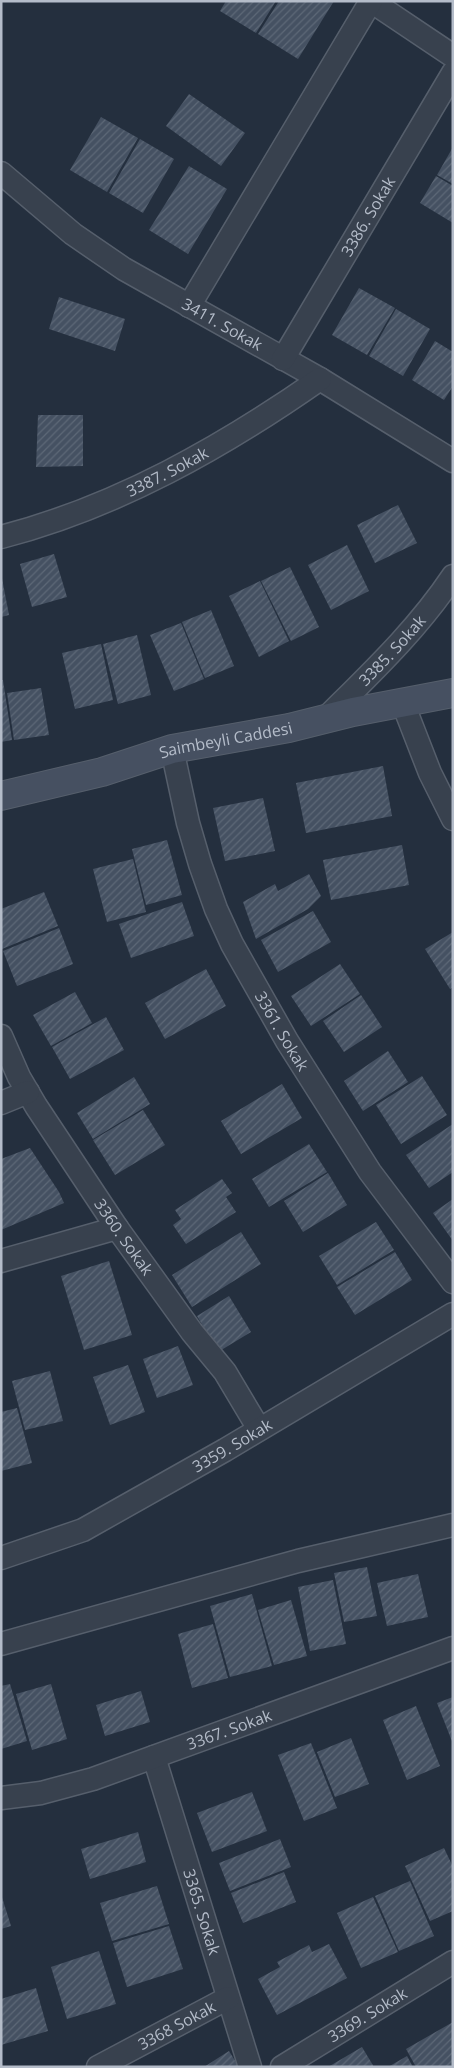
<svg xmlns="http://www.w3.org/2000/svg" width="454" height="2068" viewBox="0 0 454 2068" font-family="'Open Sans',sans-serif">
	<defs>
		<pattern id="building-hatch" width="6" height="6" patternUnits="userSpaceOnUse" patternTransform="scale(1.25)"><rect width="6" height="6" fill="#455162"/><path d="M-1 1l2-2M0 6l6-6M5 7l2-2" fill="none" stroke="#5d6877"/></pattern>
	</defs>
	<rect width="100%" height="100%" fill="#242f3e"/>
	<g fill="url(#building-hatch)">
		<path d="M226 1H276L256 33 220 11Z"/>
		<path d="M279 1H334L298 59 258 34Z"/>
		<path d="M189 94 245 133 221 166 166 126Z"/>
		<path d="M101 117 138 138 107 192 70 170Z"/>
		<path d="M140 139 174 159 143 213 109 193Z"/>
		<path d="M453 147V184L437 175Z"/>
		<path d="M189 166 227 189 188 254 149 230Z"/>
		<path d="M436 176 453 186V223L420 203Z"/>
		<path d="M359 288 395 308 367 355 332 335Z"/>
		<path d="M59 297 125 319 115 351 49 329Z"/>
		<path d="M396 309 430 329 403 376 369 356Z"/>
		<path d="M435 341 453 352V386L444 400 412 380Z"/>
		<path d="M38 415H83V466L36 467Z"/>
		<path d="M398 505 417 543 375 563 357 525Z"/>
		<path d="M347 545 369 591 331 610 308 565Z"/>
		<path d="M54 554 67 597 32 607 20 564Z"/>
		<path d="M290 567 319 627 291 641 261 581Z"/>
		<path d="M1 573 9 615 1 617Z"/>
		<path d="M260 581 289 641 259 657 229 596Z"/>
		<path d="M211 610 234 666 205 678 182 622Z"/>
		<path d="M181 623 204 679 174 691 150 635Z"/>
		<path d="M137 635 151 695 118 704 103 644Z"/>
		<path d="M101 644 113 700 75 709 62 653Z"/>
		<path d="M1 680H3L12 740 1 742Z"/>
		<path d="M41 688 49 735 14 740 7 693Z"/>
		<path d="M383 766 392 816 306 833 296 783Z"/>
		<path d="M263 798 275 851 225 861 213 808Z"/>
		<path d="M167 840 182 895 146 905 132 849Z"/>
		<path d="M402 845 409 885 331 900 323 860Z"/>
		<path d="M133 859 146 912 107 922 93 869Z"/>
		<path d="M309 874 321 896 308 909 256 939 243 902 275 884 278 891Z"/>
		<path d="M44 892 58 926 2 949 1 909Z"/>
		<path d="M182 902 194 936 131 958 119 924Z"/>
		<path d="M313 911 331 942 278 972 261 940Z"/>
		<path d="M59 928 73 964 17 986 3 951Z"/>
		<path d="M453 932V987L450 989 425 949Z"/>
		<path d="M340 964 360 994 311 1026 291 996Z"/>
		<path d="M206 969 226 1006 165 1039 145 1003Z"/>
		<path d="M75 992 92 1023 51 1046 33 1015Z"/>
		<path d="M361 995 382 1027 344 1052 323 1021Z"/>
		<path d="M106 1017 124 1050 70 1079 52 1047Z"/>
		<path d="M388 1051 408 1082 363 1111 344 1081Z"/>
		<path d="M422 1076 447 1115 401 1144 376 1105Z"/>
		<path d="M134 1077 150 1104 93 1139 77 1113Z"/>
		<path d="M282 1084 302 1118 241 1154 221 1121Z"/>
		<path d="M143 1110 165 1145 115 1175 93 1140Z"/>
		<path d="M453 1124V1172L429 1188 406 1155Z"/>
		<path d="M309 1144 327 1172 269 1207 252 1179Z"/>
		<path d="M30 1148 59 1192 64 1203 1 1230V1159Z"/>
		<path d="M328 1173 347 1205 303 1232 284 1201Z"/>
		<path d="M222 1179 232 1193 226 1197 236 1212 186 1244 173 1225 181 1219 175 1210Z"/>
		<path d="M453 1199V1241L433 1213Z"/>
		<path d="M376 1222 394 1250 337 1285 319 1256Z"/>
		<path d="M241 1232 261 1264 192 1307 172 1275Z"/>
		<path d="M395 1252 412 1280 355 1315 337 1287Z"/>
		<path d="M109 1261 132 1335 84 1350 61 1276Z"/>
		<path d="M229 1296 251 1332 218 1352 197 1316Z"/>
		<path d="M178 1346 193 1385 157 1398 143 1359Z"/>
		<path d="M128 1365 145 1412 110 1425 93 1377Z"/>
		<path d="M50 1371 63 1421 25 1430 12 1381Z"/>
		<path d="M17 1408 32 1463 1 1471V1412Z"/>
		<path d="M367 1567 377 1616 344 1622 334 1573Z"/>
		<path d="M418 1574 428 1617 387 1626 377 1583Z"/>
		<path d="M333 1580 346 1644 310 1651 298 1587Z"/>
		<path d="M252 1594 272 1666 230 1677 210 1606Z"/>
		<path d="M291 1600 307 1656 274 1665 258 1610Z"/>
		<path d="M213 1624 228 1678 192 1688 178 1634Z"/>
		<path d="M10 1684 27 1741 1 1749V1686Z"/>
		<path d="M51 1684 67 1739 32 1750 16 1694Z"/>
		<path d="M141 1691 150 1722 105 1736 96 1705Z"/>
		<path d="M453 1697V1744L437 1703Z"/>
		<path d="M416 1706 440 1766 407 1780 383 1720Z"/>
		<path d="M351 1738 369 1784 335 1797 317 1752Z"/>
		<path d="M311 1743 337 1808 304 1821 278 1755Z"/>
		<path d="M252 1792 267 1831 212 1852 197 1813Z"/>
		<path d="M138 1832 146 1862 90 1879 81 1849Z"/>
		<path d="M280 1839 291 1867 230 1891 219 1863Z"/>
		<path d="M444 1848 453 1867V1911L430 1921 405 1866Z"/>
		<path d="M284 1872 296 1902 243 1923 231 1893Z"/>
		<path d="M410 1881 434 1936 399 1951 375 1896Z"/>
		<path d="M157 1886 169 1924 112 1941 100 1903Z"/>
		<path d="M1 1894 11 1926 1 1929Z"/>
		<path d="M373 1897 398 1952 361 1968 337 1913Z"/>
		<path d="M169 1926 183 1969 127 1987 113 1943Z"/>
		<path d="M329 1944 347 1978 277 2015 258 1979 280 1967 277 1962 309 1945 312 1952Z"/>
		<path d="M99 1951 116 2004 67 2019 51 1967Z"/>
		<path d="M36 1988 48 2031 1 2045V1999Z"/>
		<path d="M453 2022V2067H416L406 2049Z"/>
		<path d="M362 2047 374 2067H328Z"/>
		<path d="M229 2051 239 2067H204Z"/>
		<path d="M407 2056 413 2067H388Z"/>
	</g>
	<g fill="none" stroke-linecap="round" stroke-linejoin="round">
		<defs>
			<g id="minor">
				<path d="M371 1 453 56"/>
				<path id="s1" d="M1 173 73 234 124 269 320 379 453 461"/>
				<path d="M189 306 371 1"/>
				<path id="s2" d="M283 359 453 73"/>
				<path id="s3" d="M1 537C117 507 223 447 320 379"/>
				<path d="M402 701 430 773 453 819"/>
				<path id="s4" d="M325 719C370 674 417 630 453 576"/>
				<path id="s5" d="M172 749 188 823 200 864 216 909 232 944 287 1041 370 1172 453 1282"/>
				<path id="s6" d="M1 1036 19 1077 36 1106 117 1228 192 1332 225 1372 259 1429"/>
				<path d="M1 1103 28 1092"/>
				<path d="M1 1261 117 1228"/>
				<path id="s7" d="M1 1558 83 1530 225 1450 453 1314"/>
				<path d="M1 1644 298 1561 453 1525"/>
				<path id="s8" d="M154 1757 250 2067"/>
				<path id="s9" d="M1 1798 41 1793 93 1779 453 1648"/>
				<path id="s10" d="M98 2067 228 1998"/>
				<path id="s11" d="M282 2067 453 1962"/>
			</g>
			<g id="secondary">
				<path id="s12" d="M1 796 102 772 172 749 289 728 353 712 453 693"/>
			</g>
		</defs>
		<use href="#minor" stroke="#565f6c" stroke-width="25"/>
		<use href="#secondary" stroke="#565f6c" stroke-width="30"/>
		<use href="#minor" stroke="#38414e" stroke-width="22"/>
		<use href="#secondary" stroke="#465061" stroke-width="28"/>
	</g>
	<g text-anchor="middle" stroke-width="5" stroke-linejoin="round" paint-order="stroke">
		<g font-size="16" fill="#b4bcc9" stroke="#1d2633">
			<text dy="6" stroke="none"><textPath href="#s2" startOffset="166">3386. Sokak</textPath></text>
			<text dy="6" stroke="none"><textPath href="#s1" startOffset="269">3411. Sokak</textPath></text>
			<text dy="6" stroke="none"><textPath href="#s3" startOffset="179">3387. Sokak</textPath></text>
			<text dy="6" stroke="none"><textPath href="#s4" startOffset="96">3385. Sokak</textPath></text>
			<text dy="6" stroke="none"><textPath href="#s12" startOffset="232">Saimbeyli Caddesi</textPath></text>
			<text dy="6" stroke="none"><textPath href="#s5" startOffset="305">3361. Sokak</textPath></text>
			<text dy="6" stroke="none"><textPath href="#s6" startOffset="236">3360. Sokak</textPath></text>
			<text dy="6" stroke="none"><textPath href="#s7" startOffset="258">3359. Sokak</textPath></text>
			<text dy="6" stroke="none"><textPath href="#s9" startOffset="239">3367. Sokak</textPath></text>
			<text dy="6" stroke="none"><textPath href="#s8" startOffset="162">3365. Sokak</textPath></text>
			<text dy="6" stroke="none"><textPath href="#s11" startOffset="100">3369. Sokak</textPath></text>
			<text dy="6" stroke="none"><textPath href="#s10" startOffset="89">3368 Sokak</textPath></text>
		</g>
	</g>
	<rect width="454" height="2068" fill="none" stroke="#b4bcc9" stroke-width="5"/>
</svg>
